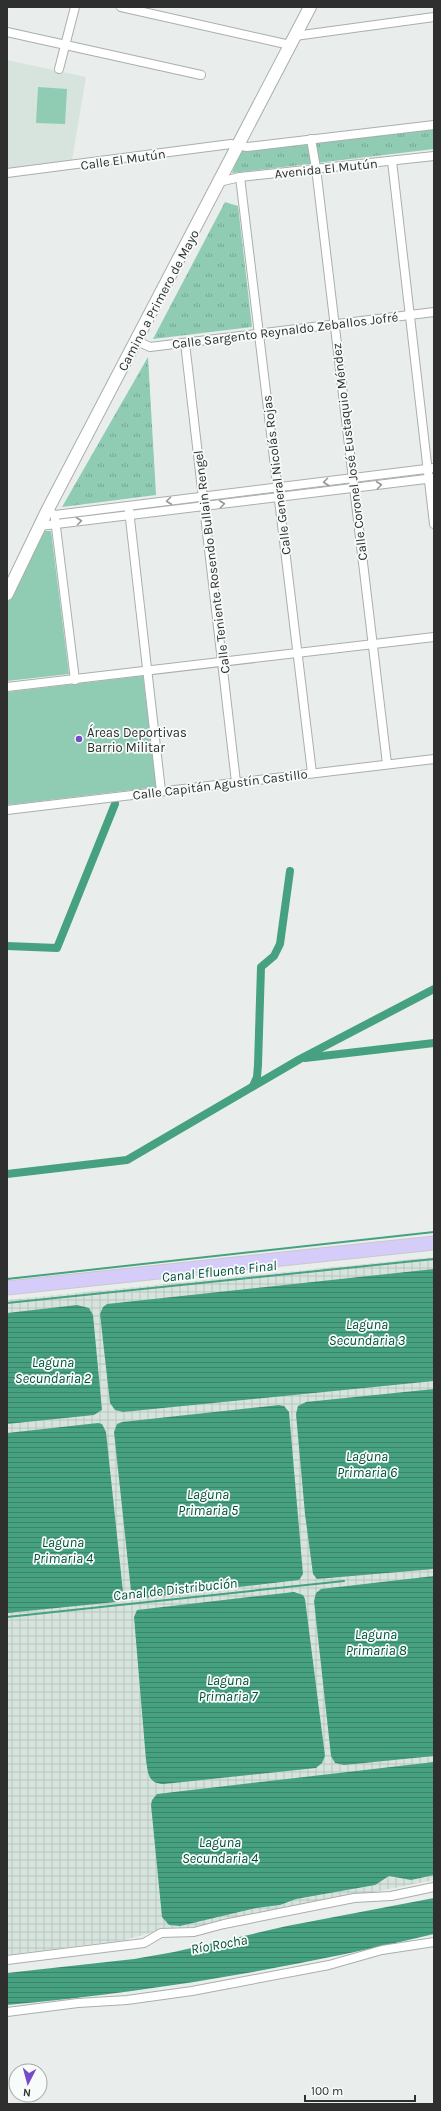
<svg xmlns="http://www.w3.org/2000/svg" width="441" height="2111" viewBox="0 0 441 2111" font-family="Karla,sans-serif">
	<defs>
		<pattern id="industrial-grid" width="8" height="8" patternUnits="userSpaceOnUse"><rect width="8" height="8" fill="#d7e4de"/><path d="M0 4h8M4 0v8" fill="none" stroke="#b9c4bf"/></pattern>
		<pattern id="grass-tufts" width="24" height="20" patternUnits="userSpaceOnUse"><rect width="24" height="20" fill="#8fccb3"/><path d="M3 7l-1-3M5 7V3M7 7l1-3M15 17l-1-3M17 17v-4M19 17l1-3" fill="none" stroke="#75a692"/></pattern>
		<pattern id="water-rules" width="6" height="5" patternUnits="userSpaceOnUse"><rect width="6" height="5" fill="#46a181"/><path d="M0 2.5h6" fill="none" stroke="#3b846a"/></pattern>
	</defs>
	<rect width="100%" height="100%" fill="#e9eeec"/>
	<path fill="#d7e4de" d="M7 60 86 77 72 160 7 168Z"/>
	<path fill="url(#industrial-grid)" d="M434 1257V1880L195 1928 153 1932 125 1940 7 1955V1300Z"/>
	<g fill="url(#grass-tufts)">
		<path d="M434 129V149L232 173 240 151Z"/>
		<path d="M225 202 238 206 252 327 153 339Z"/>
		<path d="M148 357 156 495 62 507Z"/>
	</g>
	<g fill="#8fccb3">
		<path d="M38 87 67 89 65 124 36 123Z"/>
		<path d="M45 531H51L69 674 7 681 8 596H12Z"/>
		<path d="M143 676 157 787 7 805V692Z"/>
	</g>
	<g fill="url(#water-rules)">
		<path d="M434 1269V1381L123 1412 115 1410 110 1403 100 1314 103 1307 107 1304Z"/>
		<path d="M77 1305 89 1308 93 1315 102 1410 94 1415 7 1424V1313Z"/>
		<path d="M434 1389V1569L317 1579 313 1574 305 1514 296 1414 298 1406 306 1402Z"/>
		<path d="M279 1405 284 1406 289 1412 303 1574 299 1580 142 1598 133 1596 131 1591 114 1432 117 1424 122 1422Z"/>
		<path d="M98 1423 102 1424 106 1432 123 1592 120 1600 116 1602 7 1613V1433Z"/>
		<path d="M434 1576V1756L344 1765 335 1763 331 1756 314 1601 316 1593 321 1589Z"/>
		<path d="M294 1592 303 1595 305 1599 325 1756 322 1763 316 1768 164 1784C148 1784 148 1773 146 1760L134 1617 137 1610Z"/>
		<path d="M434 1762V1875L411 1880 389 1876 375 1885 296 1899 280 1905 256 1908 180 1926 169 1925 162 1917 151 1805 152 1800 157 1794Z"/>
		<path d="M434 1898V1934C293 1968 151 1992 7 2005V1973L134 1959 174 1952 287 1926Z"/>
	</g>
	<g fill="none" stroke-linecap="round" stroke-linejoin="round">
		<g stroke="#46a181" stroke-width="2">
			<path d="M7 1279 434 1232"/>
			<path d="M7 1303 434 1259"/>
			<path d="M7 1617 344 1581"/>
		</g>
		<g stroke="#46a181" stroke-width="8">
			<path d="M7 946 57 948 115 804"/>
			<path d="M305 1058 434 1043"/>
			<path d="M253 1086 257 1077 258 1065 261 967 274 956 280 944 290 871"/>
			<path d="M7 1174 127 1160 300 1059 434 989"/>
		</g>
		<defs>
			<g id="minor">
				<path d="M121 7 290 45"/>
				<path d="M7 32 201 75"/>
				<path d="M295 36 434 17"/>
				<path d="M59 69 75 7"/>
				<path d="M311 139 316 168 387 764"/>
				<path d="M392 161 434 524"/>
				<path d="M7 173 231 144 247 147 434 125"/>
				<path d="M240 177 312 773"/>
				<path d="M219 182 240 177 434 156"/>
				<path d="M137 341 150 347 434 312"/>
				<path d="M185 343 236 782"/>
				<path d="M129 510 161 791"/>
				<path d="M47 511 55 515 434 468"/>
				<path d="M55 519 75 680"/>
				<path d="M40 526 434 478"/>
				<path d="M7 687 434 637"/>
				<path d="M7 810 434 759"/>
				<path d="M7 1960 144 1943 161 1933 194 1932 224 1924 354 1898 391 1896 434 1887"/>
				<path d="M7 2012 78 2003 127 2000 192 1991 329 1965 382 1950 434 1942"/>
			</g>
			<path id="secondary" d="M7 594 47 511 310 7"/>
			<path id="primary" d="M7 1288 434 1243"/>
		</defs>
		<use href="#minor" stroke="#aaaeac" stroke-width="10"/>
		<use href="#secondary" stroke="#aaaeac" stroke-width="14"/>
		<use href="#primary" stroke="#c9c9c9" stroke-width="15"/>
		<use href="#minor" stroke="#fff" stroke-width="8"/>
		<use href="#secondary" stroke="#fff" stroke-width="12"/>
		<use href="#primary" stroke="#d6ccfa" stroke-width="13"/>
	</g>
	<defs><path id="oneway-chevron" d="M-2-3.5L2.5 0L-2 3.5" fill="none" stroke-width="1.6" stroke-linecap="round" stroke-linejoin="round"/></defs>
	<g stroke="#969796">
		<use href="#oneway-chevron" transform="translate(326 482) rotate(173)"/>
		<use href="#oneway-chevron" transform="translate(379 485) rotate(-7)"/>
		<use href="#oneway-chevron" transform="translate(169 501) rotate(173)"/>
		<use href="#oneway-chevron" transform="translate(222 504) rotate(-7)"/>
		<use href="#oneway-chevron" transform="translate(79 521) rotate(-7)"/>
	</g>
	<circle fill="#754ec7" stroke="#f7fbf9" stroke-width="1.5" cx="79" cy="739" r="4"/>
	<g text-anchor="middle" stroke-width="3.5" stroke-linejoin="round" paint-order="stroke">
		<g font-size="13" fill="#2e2f2e" stroke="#f7fbf9">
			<text transform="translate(123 159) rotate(-8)" y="5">Calle El Mutún</text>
			<text transform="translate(326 168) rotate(-6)" y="5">Avenida El Mutún</text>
			<text transform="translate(158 300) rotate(-62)" y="5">Camino a Primero de Mayo</text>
			<text transform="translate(285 330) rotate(-7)" y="5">Calle Sargento Reynaldo Zeballos Jofré</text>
			<text transform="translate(349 452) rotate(-97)" y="5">Calle Coronel José Eustaquio Méndez</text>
			<text transform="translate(276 475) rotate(-97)" y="5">Calle General Nicolás Rojas</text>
			<text transform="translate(211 562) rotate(-97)" y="5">Calle Teniente Rosendo Bullain Rengel</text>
			<text transform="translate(220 784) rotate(-7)" y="5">Calle Capitán Agustín Castillo</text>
		</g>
		<g font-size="13" fill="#2e2f2e" stroke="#f7fbf9" text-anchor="start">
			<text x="87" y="737">Áreas Deportivas<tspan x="87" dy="15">Barrio Militar</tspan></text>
		</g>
		<g font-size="14" font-style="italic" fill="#004f3a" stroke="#f7fbf9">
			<text transform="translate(219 1271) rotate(-6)" y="5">Canal Efluente Final</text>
			<text x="367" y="1329">Laguna<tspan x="367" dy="16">Secundaria 3</tspan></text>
			<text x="53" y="1367">Laguna<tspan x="53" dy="16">Secundaria 2</tspan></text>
			<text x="367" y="1461">Laguna<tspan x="367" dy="16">Primaria 6</tspan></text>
			<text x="208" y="1499">Laguna<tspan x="208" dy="16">Primaria 5</tspan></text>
			<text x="63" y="1547">Laguna<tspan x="63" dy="16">Primaria 4</tspan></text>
			<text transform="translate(175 1589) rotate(-6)" y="5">Canal de Distribución</text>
			<text x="376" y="1639">Laguna<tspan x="376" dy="16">Primaria 8</tspan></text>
			<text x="228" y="1685">Laguna<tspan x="228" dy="16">Primaria 7</tspan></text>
			<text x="220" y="1847">Laguna<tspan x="220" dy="16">Secundaria 4</tspan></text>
			<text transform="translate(219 1944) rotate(-10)" y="5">Río Rocha</text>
		</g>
	</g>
	<rect width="441" height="2111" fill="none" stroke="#2e2f2e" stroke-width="16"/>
	<g transform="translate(28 2083) rotate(186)"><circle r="19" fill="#f7fbf9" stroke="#a7a9a8"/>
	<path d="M0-3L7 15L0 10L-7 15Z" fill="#754ec7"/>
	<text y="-6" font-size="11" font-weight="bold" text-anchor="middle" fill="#2e2f2e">N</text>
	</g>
	<path d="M305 2095v6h110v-6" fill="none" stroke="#2e2f2e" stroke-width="2"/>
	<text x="311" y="2095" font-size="12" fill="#2e2f2e" stroke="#f7fbf9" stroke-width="3" paint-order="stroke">100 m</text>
</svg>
